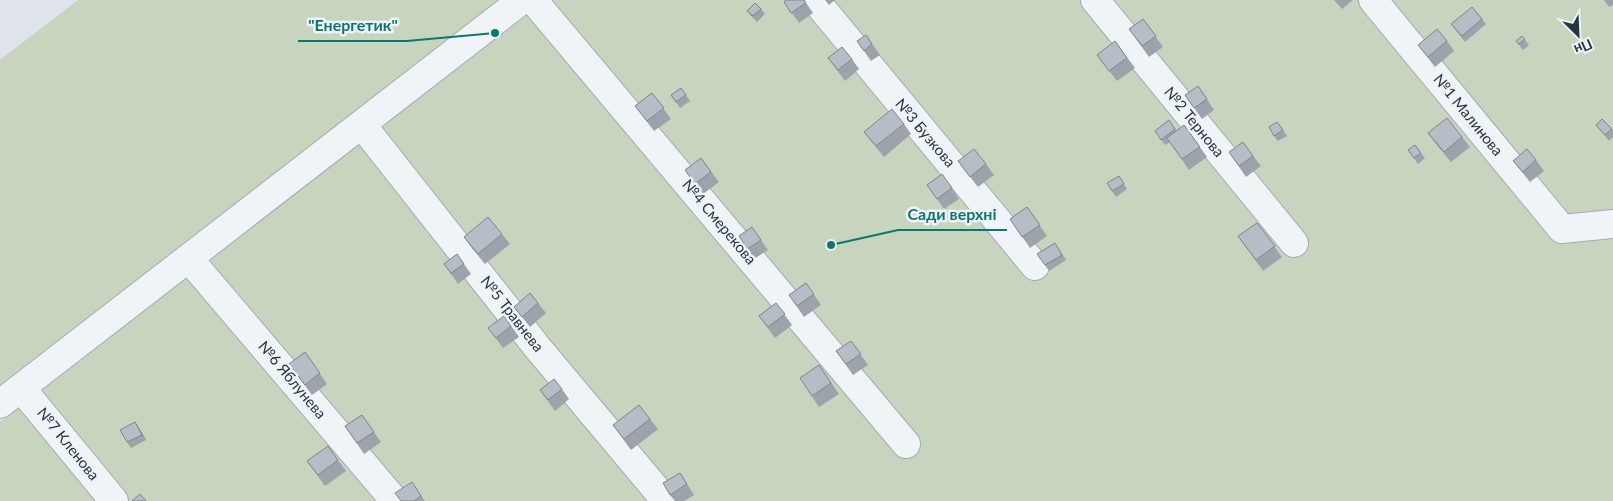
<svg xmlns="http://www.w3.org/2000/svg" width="1613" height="501" viewBox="0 0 1613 501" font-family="Lato,sans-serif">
	<rect width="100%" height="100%" fill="#dee4e9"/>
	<g fill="#c7d4be">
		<path d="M78 0H500L0 385V60Z"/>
		<path d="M538 0H1613V501H0V422Z"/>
	</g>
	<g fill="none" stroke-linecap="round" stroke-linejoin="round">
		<defs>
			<g id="minor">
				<path d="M533 0 906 444"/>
				<path d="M815 0 1035 266"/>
				<path d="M1095 0 1294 243"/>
				<path d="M1373 0 1562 229 1613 224"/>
				<path d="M362 125 537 347 666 501"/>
				<path d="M189 259 395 501"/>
				<path d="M21 388 114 501"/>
				<path d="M0 404 522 0"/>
			</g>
		</defs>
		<use href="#minor" stroke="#a3acb4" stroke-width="30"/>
		<use href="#minor" stroke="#f1f4f7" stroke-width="28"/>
	</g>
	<g fill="#9ca3ab">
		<path d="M804 0 813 13 799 23 784 2Z"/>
		<path d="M825 0H835L829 5Z"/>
		<path d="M1334 0H1353L1342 9Z"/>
		<path d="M1604 0H1613V5L1609 7Z"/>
		<path d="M761 9 765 14 757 22 751 16 747 11Z"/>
		<path d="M1143 19 1163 47 1149 57 1129 29Z"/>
		<path d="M1482 19 1486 24 1465 42 1451 24Z"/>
		<path d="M866 35 880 55 871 61 857 41Z"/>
		<path d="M1522 36 1529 45 1523 50 1516 41Z"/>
		<path d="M1115 41 1135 68 1117 81 1097 55Z"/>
		<path d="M1447 41 1454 51 1435 67 1418 45Z"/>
		<path d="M828 58 852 59 859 69 845 81Z"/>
		<path d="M1198 86 1214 110 1202 119 1185 95Z"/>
		<path d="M681 88 690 101 680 108 671 95Z"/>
		<path d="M652 93 671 119 654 131 635 106Z"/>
		<path d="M1169 120 1177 131 1184 125 1207 157 1189 170 1170 142 1165 145 1155 131Z"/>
		<path d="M904 124 911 134 884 157 864 132Z"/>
		<path d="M1596 125 1612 129 1613 131V137L1609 141Z"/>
		<path d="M1281 127 1287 136 1278 141 1274 136Z"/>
		<path d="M1428 133 1462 137 1470 147 1451 162 1436 144Z"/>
		<path d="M1415 145 1425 158 1418 164 1408 150Z"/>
		<path d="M1229 152 1253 156 1261 166 1246 177Z"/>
		<path d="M701 158 719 182 703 194 685 170Z"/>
		<path d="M1536 160 1544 171 1530 182 1513 161Z"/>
		<path d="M958 161 986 164 994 175 978 187Z"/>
		<path d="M942 174 959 199 944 209 927 185Z"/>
		<path d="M1119 176 1127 189 1116 197 1112 191Z"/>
		<path d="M1027 207 1047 236 1030 248 1010 219Z"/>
		<path d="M1257 223 1282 257 1263 271 1238 236Z"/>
		<path d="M752 227 768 250 754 259 739 236Z"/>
		<path d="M502 234 510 244 485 264 471 247 464 237Z"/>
		<path d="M1055 243 1066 260 1049 271 1045 265Z"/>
		<path d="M457 254 471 274 458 284 444 264Z"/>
		<path d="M806 283 821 305 804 317 789 295Z"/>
		<path d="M538 303 546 313 530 327 514 307Z"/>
		<path d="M776 303 792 325 775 338 759 316Z"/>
		<path d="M504 316 519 337 503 348 488 328Z"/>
		<path d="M851 341 868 365 853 375 836 351Z"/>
		<path d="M305 352 327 384 312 395 289 364Z"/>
		<path d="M819 365 839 394 819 407 800 378Z"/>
		<path d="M562 389 569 399 555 411 540 390Z"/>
		<path d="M362 415 381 442 364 454 345 426Z"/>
		<path d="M650 419 658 429 631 450 613 425Z"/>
		<path d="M135 422 139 428 146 440 131 448 127 442Z"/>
		<path d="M328 446 346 471 325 486 307 461Z"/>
		<path d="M680 473 694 495 684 501H675L670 495Z"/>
		<path d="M412 482 425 501H401Z"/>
	</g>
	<path fill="#7f858b" d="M135 422 139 428 146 440 142 435Z"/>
	<g fill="#b5bec7" stroke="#7f858b">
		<path d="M786 0H804L806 3 791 13 784 2Z"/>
		<path d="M755 3 761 9 753 16 747 11Z"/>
		<path d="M1472 7 1482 19 1462 36 1451 24Z"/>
		<path d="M1143 19 1156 36 1142 46 1129 29Z"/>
		<path d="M1437 29 1447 41 1428 57 1418 45Z"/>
		<path d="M866 35 872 44 864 51 857 41Z"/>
		<path d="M1522 36 1525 39 1519 44 1516 41Z"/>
		<path d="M1115 41 1127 58 1109 71 1097 55Z"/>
		<path d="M842 47 852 59 838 70 828 58Z"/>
		<path d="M1198 86 1207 99 1194 108 1185 95Z"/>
		<path d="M681 88 686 95 676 102 671 95Z"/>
		<path d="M652 93 664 108 647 121 635 106Z"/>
		<path d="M892 109 904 124 876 146 864 132Z"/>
		<path d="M1447 118 1462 137 1444 152 1428 133Z"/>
		<path d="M1602 119 1612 129 1605 135 1596 125Z"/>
		<path d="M1169 120 1175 129 1161 140 1155 131Z"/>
		<path d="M1277 122 1283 130 1274 136 1269 127Z"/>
		<path d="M1184 125 1200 147 1182 159 1167 138Z"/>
		<path d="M1243 142 1253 156 1239 166 1229 152Z"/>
		<path d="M1415 145 1421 153 1414 158 1408 150Z"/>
		<path d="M974 149 986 164 970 177 958 161Z"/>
		<path d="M1527 149 1536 160 1523 172 1513 161Z"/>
		<path d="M701 158 711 172 695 184 685 170Z"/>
		<path d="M942 174 952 188 937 199 927 185Z"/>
		<path d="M1119 176 1124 184 1112 191 1107 183Z"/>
		<path d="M1027 207 1040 225 1022 237 1010 219Z"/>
		<path d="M488 217 502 234 478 254 464 237Z"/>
		<path d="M1257 223 1275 246 1256 260 1238 236Z"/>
		<path d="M752 227 761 240 747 249 739 236Z"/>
		<path d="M1055 243 1062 255 1045 265 1037 254Z"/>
		<path d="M457 254 464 264 451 273 444 264Z"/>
		<path d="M806 283 814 294 797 306 789 295Z"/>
		<path d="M530 293 538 303 522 317 514 307Z"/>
		<path d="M776 303 785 314 768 327 759 316Z"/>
		<path d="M504 316 511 326 496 338 488 328Z"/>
		<path d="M851 341 861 354 846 364 836 351Z"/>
		<path d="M305 352 320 373 305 385 289 364Z"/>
		<path d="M819 365 831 383 812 396 800 378Z"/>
		<path d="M554 379 562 389 548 400 540 390Z"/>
		<path d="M639 405 650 419 624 439 613 425Z"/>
		<path d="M362 415 374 432 357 443 345 426Z"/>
		<path d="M135 422 142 435 127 442 120 430Z"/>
		<path d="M328 446 338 460 318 475 307 461Z"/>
		<path d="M680 473 687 484 670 495 663 483Z"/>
		<path d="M412 482 421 496 414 501H401L395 493Z"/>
		<path d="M140 494 146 501H132Z"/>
	</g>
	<g text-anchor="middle" stroke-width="5" stroke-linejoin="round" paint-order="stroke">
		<g font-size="15" fill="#263442" stroke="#eef3f7">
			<text transform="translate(1468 115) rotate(51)" y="5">№1 Малинова</text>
			<text transform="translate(1194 122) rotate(51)" y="5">№2 Тернова</text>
			<text transform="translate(925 133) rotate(50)" y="5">№3 Бузкова</text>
			<text transform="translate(719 222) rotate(50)" y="5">№4 Смерекова</text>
			<text transform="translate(512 314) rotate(52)" y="5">№5 Травнева</text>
			<text transform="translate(292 380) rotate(50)" y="5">№6 Яблунева</text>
			<text transform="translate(68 444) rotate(51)" y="5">№7 Кленова</text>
		</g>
	</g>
	<path fill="none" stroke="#0f766e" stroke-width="2" d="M495 33L407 41H298M831 245L898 230H1007"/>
	<g fill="#0f766e" stroke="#eef3f7" stroke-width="2">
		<circle cx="495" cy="33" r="5"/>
		<circle cx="831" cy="245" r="5"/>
	</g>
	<g font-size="16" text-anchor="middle" font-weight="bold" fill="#0f766e" stroke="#eef3f7" stroke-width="5" stroke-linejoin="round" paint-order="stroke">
		<text x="353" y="31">"Енергетик"</text>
		<text x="952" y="220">Сади верхні</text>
	</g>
	<g transform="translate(1578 35) rotate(156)" stroke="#eef3f7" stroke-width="4" paint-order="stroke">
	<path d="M0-4L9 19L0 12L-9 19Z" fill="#263442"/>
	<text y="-8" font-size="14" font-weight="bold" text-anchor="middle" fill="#263442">Пн</text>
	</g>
</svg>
